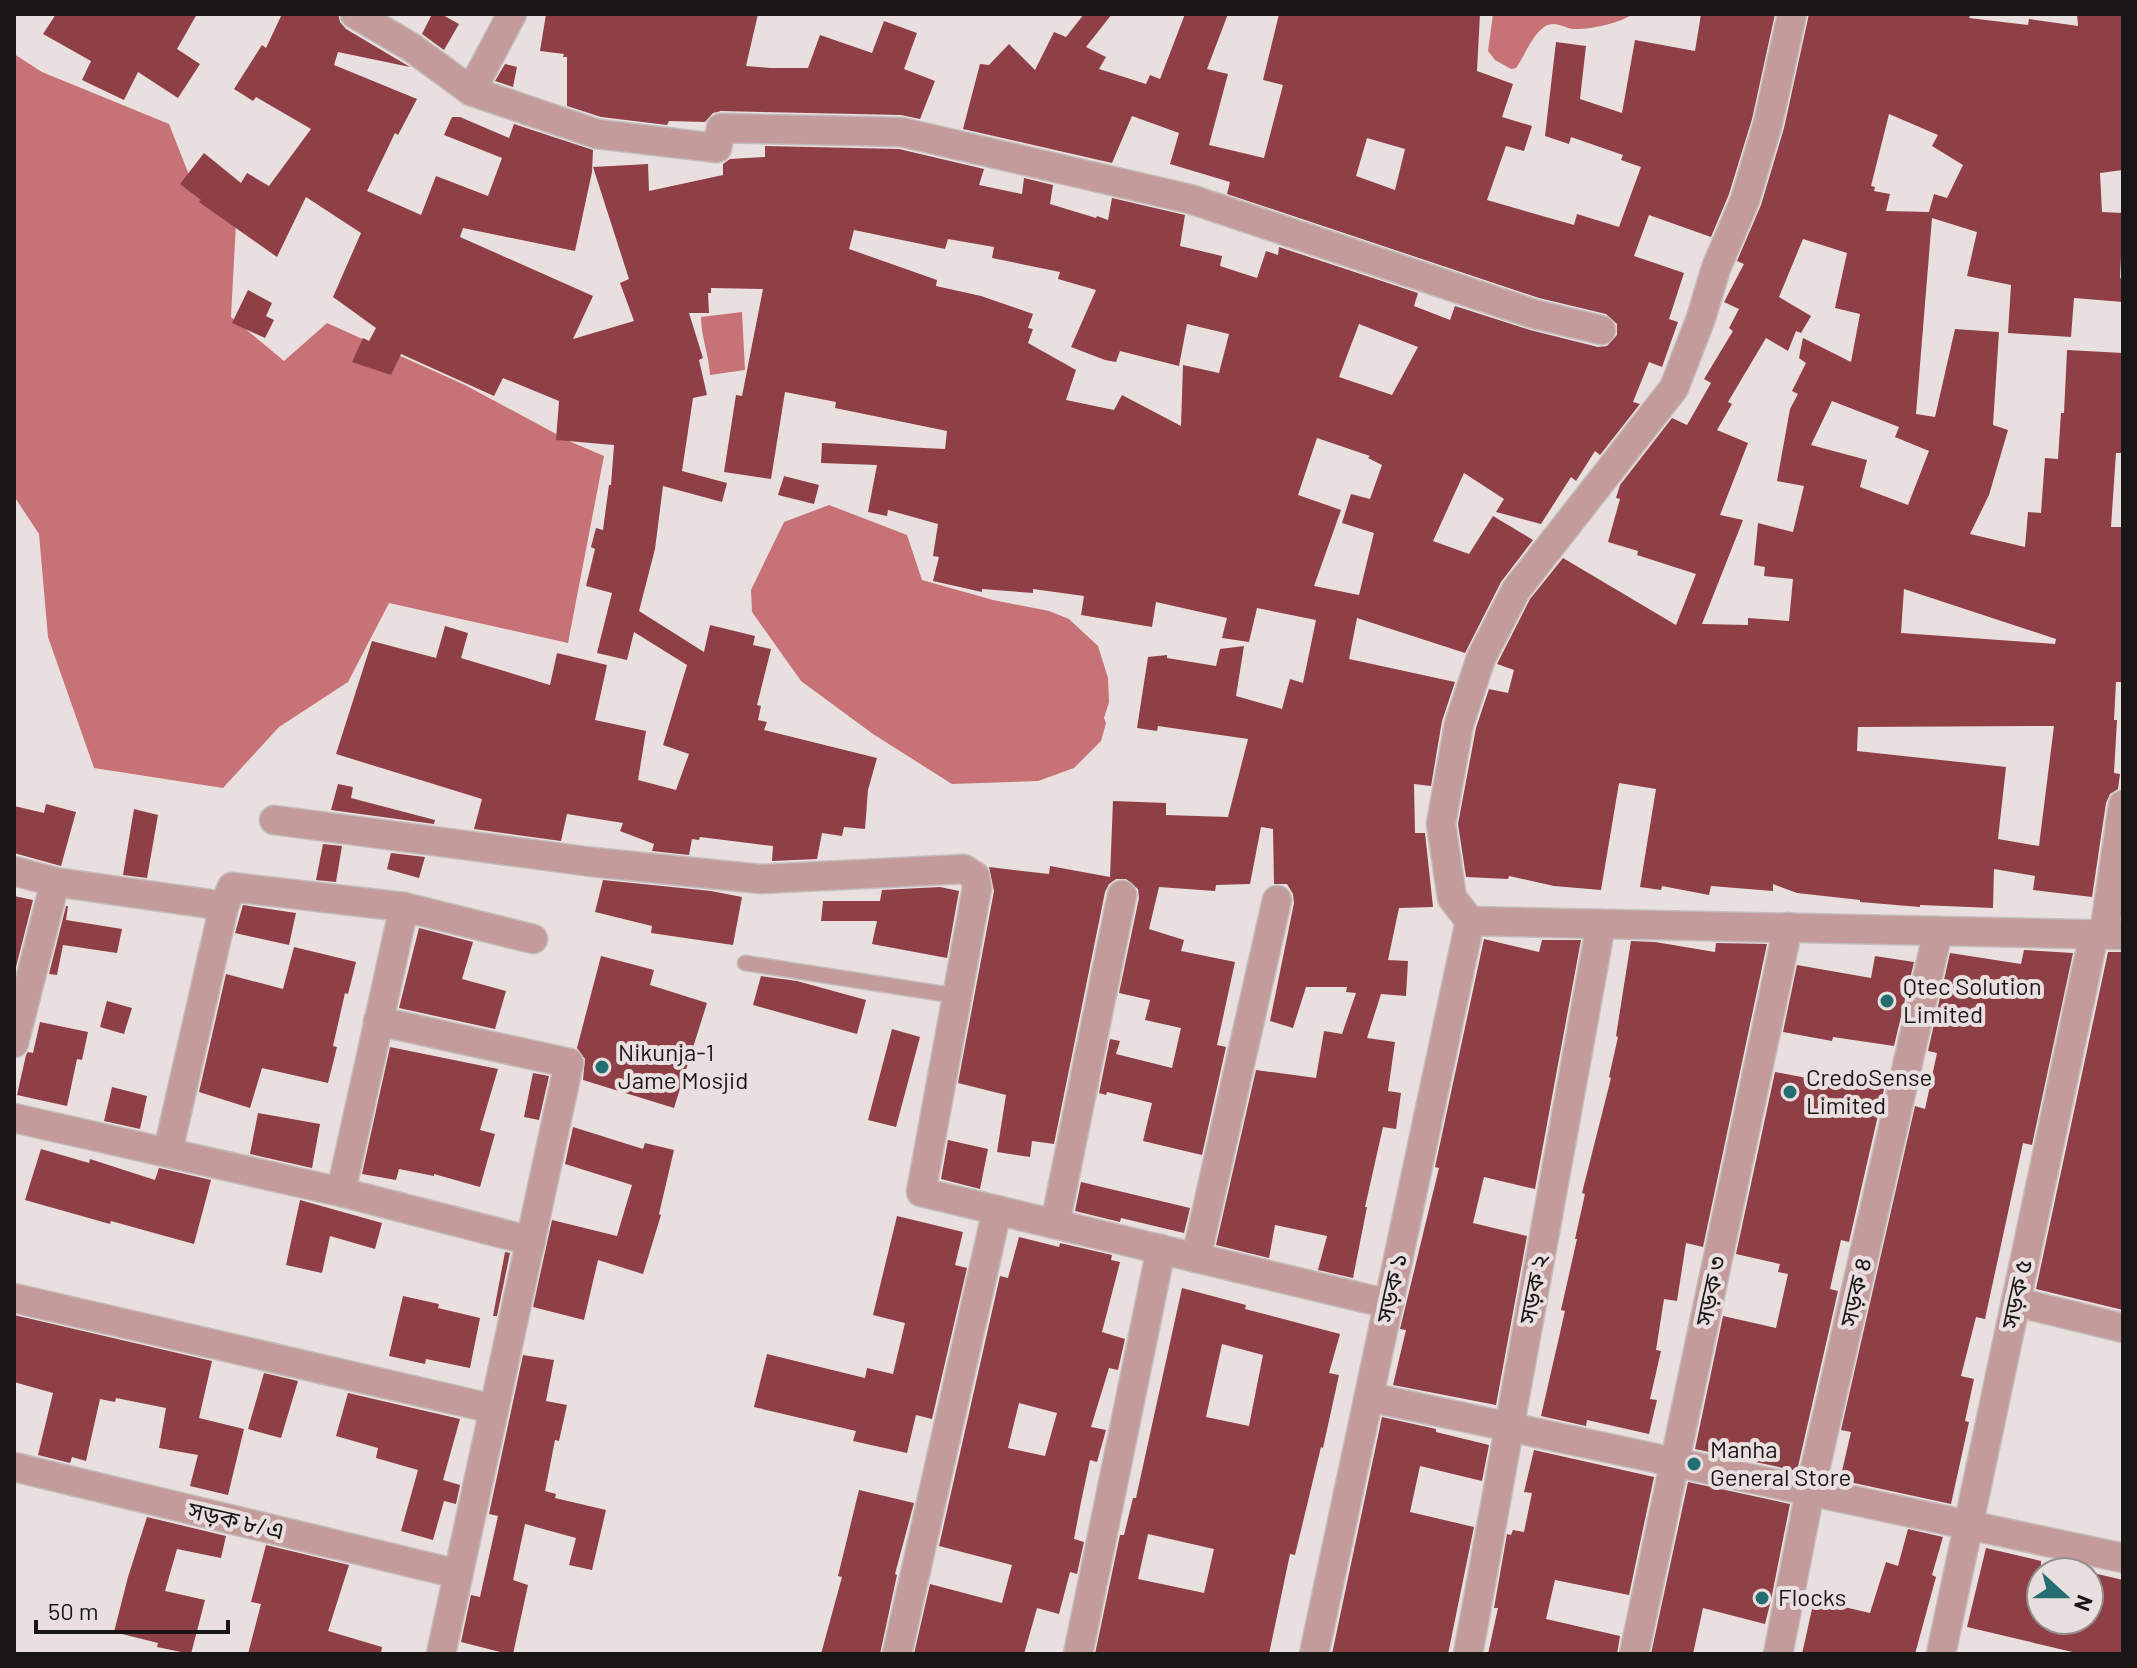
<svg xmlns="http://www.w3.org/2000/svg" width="2137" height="1668" viewBox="0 0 2137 1668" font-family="Barlow,'Noto Sans Bengali',sans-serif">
	<rect width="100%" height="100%" fill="#eadfdf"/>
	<g fill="#c67276">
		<path d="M1493 14H1633C1620 23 1589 30 1573 29 1562 27 1554 20 1544 27 1530 38 1526 54 1516 68L1511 69 1495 60 1488 51Z"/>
		<path d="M14 54 42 72 169 124 191 180 236 223 231 317 284 361 327 323 465 385 571 442 604 456 568 643 389 603 348 682 279 727 223 788 94 768 48 637 39 534 14 496Z"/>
		<path d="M742 312 745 370 710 375C709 355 701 337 701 317Z"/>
		<path d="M829 505 907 535 922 580 993 600 1049 611 1069 619 1098 646 1108 678 1109 702 1104 718 1106 723 1101 741 1074 768 1038 781 952 784 873 734 801 681 752 612 751 590 784 522Z"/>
	</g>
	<g fill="#8e4046" fill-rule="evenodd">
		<path d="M56 14H197L177 49 200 64 178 98 138 72 124 100 82 80 91 61 43 34Z"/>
		<path d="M282 14H338L340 22 346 29 410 67 338 52 334 65 417 99 398 135 395 133 367 191 421 215 436 176 488 196 502 158 444 135 452 117H460L509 138 514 124 593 150 592 172 575 251 463 228 460 237 593 296 573 339 634 321 620 283 629 279 593 167 648 164 649 191 723 175V164L730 159 765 157V146L899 149 984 169 979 185 1022 194 1024 178 1053 185 1050 204 1096 218 1097 216 1108 220 1112 198 1185 215 1180 246 1222 256 1220 266 1257 278 1266 251 1278 255 1279 247 1418 293 1414 306 1450 320 1455 306 1530 330 1598 347 1607 346 1617 335V324L1606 314 1539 298 1227 194 1230 182 1170 164 1179 133 1132 116 1112 163 963 129 980 64 989 65 1009 44 1035 70 1054 32 1066 37 1084 14H1112L1086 47 1106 57 1099 69 1146 84 1150 75 1160 79 1185 14H1228L1207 69 1228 74 1209 145 1264 158 1283 85 1263 80 1279 14H1480L1477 71 1513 84 1502 117 1532 126 1524 151 1506 146 1487 200 1574 225 1577 214 1619 227 1641 167 1621 160 1623 155 1571 137 1569 144 1545 136 1556 42 1586 46 1580 99 1622 113 1635 40 1695 51 1701 14H1775L1752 119 1729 194 1711 237 1649 215 1634 256 1684 273 1669 319 1678 322 1662 367 1649 362 1633 402 1640 404 1600 455 1595 451 1576 481 1571 477 1541 524 1496 512 1504 499 1464 473 1433 541 1469 554 1493 516 1533 540 1501 582 1465 653 1357 618 1349 659 1455 682 1442 721 1431 786 1414 784 1415 833H1425L1433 907 1399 908 1388 960 1408 961 1406 996 1381 994 1367 1038 1395 1042 1388 1091 1401 1093 1396 1129 1383 1127 1365 1207H1367L1353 1278 1318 1270 1327 1236 1275 1225 1269 1258 1216 1245 1256 1070 1316 1078 1324 1031 1342 1034 1356 993 1346 992 1347 987H1306L1293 1028 1270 1021 1294 903 1293 894 1287 884H1274L1273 829 1261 827 1250 884 1216 885 1215 891 1159 887 1149 929 1184 940 1181 951 1235 962 1217 1045 1226 1047 1202 1155 1143 1141 1152 1103 1107 1092 1106 1095 1099 1093 1110 1039 1120 1041 1116 1054 1172 1068 1181 1028 1145 1020 1150 1000 1119 993 1139 898 1138 889 1126 879H1116L1109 884 1105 892 1054 1144 1032 1141 1030 1157 997 1152 1006 1095 958 1083 994 891 989 867 1049 874 1050 866 1110 877 1113 801 1166 803V815L1228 817 1248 739 1158 726 1157 731 1137 728 1148 657 1167 655V658L1216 666 1220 649 1244 646 1236 696 1282 709 1290 679 1303 683 1316 620 1257 608 1249 642 1222 638 1227 618 1156 602 1152 627 1081 615 1084 596 1033 589V593L982 589V592L933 581 939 557 933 556 938 524 888 510 887 516 868 512 877 465 821 463 822 443 945 449 947 431 835 408 836 402 785 392 771 479 724 472 736 395 742 396 763 289 711 288V293H708L709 313H689L703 358 699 360 707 395 693 398 682 471 727 483 722 502 663 486 655 549 639 611 704 652 710 625 755 636 753 645 771 649 757 705 761 706 758 720 767 722 764 730 877 758 868 790 865 829 844 827 842 836 822 833 817 859 772 861 773 846 700 837 699 840 692 839 689 855 652 851 654 844 620 831 623 823 567 814 561 841 474 829 482 799 336 754 372 641 436 658 445 626 468 633 461 658 550 685 557 653 607 665 595 720 646 731 638 780 676 790 689 754 663 745 687 665 634 632 627 660 597 653 612 593 586 586 595 549 591 547 596 528 603 530 609 485H611L614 445 556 440 559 401 503 378 494 396 401 354 391 375 352 362 363 338 369 341 376 328 333 297 361 233 306 197 277 257 199 202 201 200 180 184 204 153 241 183 247 173 269 186 311 129 256 97 253 101 234 89 262 45 266 48ZM1367 138 1405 149 1395 190 1356 176ZM854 230 945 249 948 239 994 247 992 258 1060 272 1058 279 1096 290 1071 347 1105 360 1116 362 1120 351 1179 366 1187 324 1229 334 1219 373 1183 365 1181 426 1122 395 1114 410 1066 400 1076 370 1028 343 1033 329 1028 328 1033 314 981 296 936 286 937 280 849 249ZM1359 324 1418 347 1392 395 1339 377ZM1317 438 1370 456 1368 458 1382 465 1370 499 1351 494 1342 523 1374 533 1359 595 1314 586 1341 510 1298 495Z"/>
		<path d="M432 14H441L459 24 444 50 422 34Z"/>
		<path d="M546 14H758L746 66 770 68H808L820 35 872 53 884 21 917 33 904 69 935 81 920 119 901 115 721 111 713 113 705 122 669 121 667 125 601 117 567 106V57H563L564 54 540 51Z"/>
		<path d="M1809 14H1971L1969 18 2028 25 2029 19 2078 26 2077 14H2123V170L2100 173 2102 212 2123 213 2120 278 2123 279V302L2074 298 2071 337 2008 333 2011 285 1967 276 1977 232 1932 218 1916 414 1935 417 1955 329 1999 332 1993 425 2008 430 1989 495 1970 534 2025 547 2028 512 2041 513 2045 458 2058 459 2061 413H2064L2067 350 2123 353V453H2116L2111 527H2123V682H2116L2114 720H2117L2114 773 2120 774 2118 789 2110 794 2106 803 2092 897 2033 890 2035 876 1994 869 1993 908 1920 905V907L1860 902V900L1797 893 1773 884V891L1711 886 1709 895 1662 886 1661 890 1640 887 1656 789 1619 783 1601 890 1554 886 1509 876 1508 879 1466 877 1458 824 1476 728 1489 689 1508 693 1514 670 1497 664 1530 599 1563 558 1676 625 1696 574 1637 555 1638 551 1608 542 1620 499 1616 498 1620 485 1672 418 1687 425 1711 383 1704 379 1733 331 1729 328 1739 309 1724 302 1744 264 1737 261 1761 205 1784 128ZM1889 114 1938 135 1932 146 1963 165 1947 198 1934 194 1929 212 1886 211 1890 194 1874 191 1875 187 1871 186ZM1803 239 1847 253 1835 308 1860 314 1851 362 1803 338 1799 358 1806 363 1792 391 1798 394 1790 409 1777 481 1804 486 1793 532 1758 523 1754 565 1765 567 1764 576 1793 579 1789 621 1748 618V625L1702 624 1743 520 1720 515 1748 443 1717 430 1732 404 1728 402 1766 338 1788 351 1796 331 1801 333 1811 316 1779 297ZM1832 401 1899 427 1895 437 1929 451 1908 505 1860 487 1867 460 1811 445ZM1904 589 2056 639 2055 644 1901 633ZM2054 726 2039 846 1998 839 2006 767 1857 751 1858 727Z"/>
		<path d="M505 64 517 67 513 87 495 81Z"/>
		<path d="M248 290 272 303 266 316 274 320 265 338 232 323Z"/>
		<path d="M784 476 819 485 814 504 778 495Z"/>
		<path d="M338 784 353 787 351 798 435 820 434 824 331 810Z"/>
		<path d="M46 804 76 812 61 866 14 853V806L44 813Z"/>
		<path d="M134 809 158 815 147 878 123 875Z"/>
		<path d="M323 844 342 846 336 882 316 880Z"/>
		<path d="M391 853 425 857 419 878 387 869Z"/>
		<path d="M603 880 711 891 742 897 733 945 651 933 652 926 595 912Z"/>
		<path d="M940 887 959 891 947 958 872 944 877 921H821L823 901H880L882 890Z"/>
		<path d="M14 896 33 900 16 967 14 966Z"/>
		<path d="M243 905 296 913 289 945 235 933Z"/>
		<path d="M66 906H68L66 920 122 929 117 953 63 945 57 975 49 974Z"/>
		<path d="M419 928 473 942 462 979 506 991 495 1029 399 1008Z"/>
		<path d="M1484 939 1539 952 1542 940H1581L1535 1189 1484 1177 1473 1223 1527 1236 1496 1405 1393 1385 1406 1330 1400 1329 1439 1168 1435 1167Z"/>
		<path d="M1631 941 1655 942 1715 952 1716 943 1767 944 1703 1247 1686 1243 1677 1301 1664 1299 1656 1350 1661 1351 1650 1399 1657 1400 1649 1434 1587 1420 1586 1426 1541 1416 1565 1311 1561 1310 1577 1239H1575L1585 1194 1582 1193 1611 1078 1609 1077 1618 1037 1616 1036Z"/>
		<path d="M294 947 356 962 348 994 345 993 333 1046 337 1047 328 1083 262 1068 250 1108 199 1092 226 974 283 989Z"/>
		<path d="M2024 950 2073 953 2032 1145 2023 1143 1985 1319 1976 1317 1961 1376 1974 1379 1965 1421 1969 1422 1951 1504 1840 1480 1851 1432 1841 1430 1915 1106 1925 1109 1937 1053 1928 1051 1950 953 2021 964Z"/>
		<path d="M2108 952H2123V1310L2036 1289Z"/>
		<path d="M601 956 654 970 650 985 707 1003 674 1108 583 1080 585 1059 577 1048Z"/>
		<path d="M1875 956 1914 962 1894 1046 1833 1037 1832 1041 1783 1032 1797 965 1871 978Z"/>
		<path d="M761 976 797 981 866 1000 857 1034 753 1005Z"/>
		<path d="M107 1001 132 1008 124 1034 100 1027Z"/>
		<path d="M40 1022 88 1032 82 1060 77 1059 67 1106 17 1095 26 1055 28 1052 33 1053Z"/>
		<path d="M892 1029 920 1037 896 1127 868 1120Z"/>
		<path d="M390 1047 498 1069 480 1130 495 1134 480 1187 434 1174V1176L399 1169 396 1180 362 1174Z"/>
		<path d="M1775 1072 1833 1083 1834 1078 1884 1089 1849 1242 1841 1240 1830 1289 1838 1291 1797 1471 1695 1449 1723 1316 1776 1328 1788 1274 1778 1272 1780 1264 1736 1254Z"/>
		<path d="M533 1073 549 1076 539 1120 524 1117Z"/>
		<path d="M112 1087 147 1096 140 1129 104 1121Z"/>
		<path d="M258 1113 320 1124 312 1168 250 1154Z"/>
		<path d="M573 1127 643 1149 645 1143 674 1150 659 1214 661 1215 643 1274 598 1260 584 1320 533 1307 552 1220 617 1236 632 1185 565 1164Z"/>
		<path d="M948 1140 988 1149 980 1189 941 1179Z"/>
		<path d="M41 1149 89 1163 90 1159 155 1180 159 1168 211 1180 194 1244 111 1221 110 1224 25 1200Z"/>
		<path d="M1081 1182 1190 1208 1184 1233 1121 1218 1120 1222 1075 1211Z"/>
		<path d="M300 1200 382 1223 375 1249 330 1236 322 1273 286 1265Z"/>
		<path d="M897 1216 963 1232 955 1265 967 1268 932 1419 916 1415 907 1453 853 1441 856 1431 754 1407 767 1354 865 1378 867 1368 893 1374 905 1323 873 1315Z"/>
		<path d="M1019 1237 1059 1247 1060 1243 1112 1255 1111 1260 1120 1262 1102 1332 1125 1339 1118 1370 1109 1368 1091 1427 1106 1430 1097 1462 1090 1460 1081 1502 1074 1539 1084 1542 1077 1574 1070 1572 1059 1614 1037 1608 1024 1654H914L930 1584 1002 1603 1012 1565 939 1546 1000 1276 1008 1278ZM1019 1403 1057 1413 1045 1456 1008 1448Z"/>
		<path d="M505 1252 510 1253 497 1316H493Z"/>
		<path d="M1182 1288 1246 1305 1245 1309 1340 1334 1329 1373 1339 1375 1323 1448 1321 1447 1295 1555 1290 1554 1269 1654H1095L1120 1535H1124L1133 1498H1136ZM1222 1344 1263 1355 1249 1426 1206 1417ZM1148 1534 1214 1549 1204 1593 1138 1579Z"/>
		<path d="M403 1296 439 1304 438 1308 480 1318 470 1368 426 1359 425 1364 389 1356Z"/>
		<path d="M14 1315 212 1361 199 1418 244 1429 228 1495 190 1486 198 1455 159 1448 166 1408 116 1398 115 1402 100 1399 86 1461 72 1457 70 1463 38 1455 53 1393 14 1382Z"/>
		<path d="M523 1355 554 1360 546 1401 567 1405 559 1441 555 1440 545 1491 556 1494 555 1498 606 1510 592 1570 569 1565 576 1538 525 1524 513 1580 528 1585 513 1654H508L461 1642 471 1595 480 1597 498 1516 489 1514Z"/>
		<path d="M264 1373 298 1381 281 1438 248 1429Z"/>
		<path d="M348 1393 460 1419 443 1480 460 1485 456 1504 444 1501 433 1540 401 1531 418 1470 376 1458 378 1448 336 1436Z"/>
		<path d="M1382 1417 1436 1429V1432L1489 1445 1482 1481 1420 1466 1410 1512 1474 1527 1448 1654H1332Z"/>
		<path d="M1534 1450 1654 1477 1629 1595 1555 1580 1546 1619 1620 1636 1617 1654H1488L1498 1608H1494L1507 1534 1511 1535 1513 1530 1524 1532 1532 1493 1524 1492Z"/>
		<path d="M1688 1482 1790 1504 1771 1600 1765 1624 1703 1608 1693 1654H1651Z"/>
		<path d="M859 1490 914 1503 895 1574 897 1575 880 1654H821L842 1577 838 1576Z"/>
		<path d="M147 1517 226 1536 221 1558 177 1549 165 1591 205 1600 191 1654 157 1647 158 1643 114 1632 128 1577Z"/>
		<path d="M1908 1529 1943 1537 1932 1575 1936 1577 1915 1654H1802L1814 1600 1870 1613 1886 1562 1898 1566Z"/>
		<path d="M266 1545 349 1565 328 1631 382 1647 381 1654H248L261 1604 251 1602Z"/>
		<path d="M1986 1548 2041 1561V1620H2089V1572L2123 1580V1654H2081L1967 1627Z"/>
	</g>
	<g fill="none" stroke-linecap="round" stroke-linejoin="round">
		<defs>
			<path id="lane" d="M745 963 957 996"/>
			<g id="street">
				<path d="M355 14 411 47 471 91 597 134 717 148 721 128 901 132 1190 199 1534 314 1601 330"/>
				<path d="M471 91 512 14"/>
				<path d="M274 820 592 862 761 879 964 869 975 876 977 888 921 1192 1389 1304"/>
				<path d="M14 871 55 882 224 906 232 887 404 907 533 939"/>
				<path d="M1470 921 1452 898 1441 824 1459 724 1481 658 1516 590 1674 388 1701 318 1716 268 1745 200 1768 123 1792 14"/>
				<path d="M1470 921 2123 935"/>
				<path d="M2104 934 2123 805"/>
				<path d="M378 1021 569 1063 441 1654"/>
				<path d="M14 1043 55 882"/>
				<path d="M14 1118 341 1192 531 1241"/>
				<path d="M168 1151 224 906"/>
				<path d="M341 1192 404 907"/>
				<path d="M1055 1224 1122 895"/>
				<path d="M1196 1258 1277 900"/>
				<path d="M14 1298 494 1409"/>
				<path d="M2016 1302 2123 1328"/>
				<path d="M1369 1397 2123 1558"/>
				<path d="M14 1467 458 1574"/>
				<path d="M897 1654 997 1210"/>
				<path d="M1078 1654 1161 1249"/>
				<path d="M1314 1654 1470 921"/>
				<path d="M1468 1654 1601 924"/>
				<path d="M1634 1654 1788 927"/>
				<path d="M1778 1654 1810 1491 1938 931"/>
				<path d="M1941 1654 2094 934"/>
			</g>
		</defs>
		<use href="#lane" stroke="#c4bbbb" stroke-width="17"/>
		<use href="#street" stroke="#c4bbbb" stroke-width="31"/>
		<use href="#lane" stroke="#c39b9b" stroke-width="14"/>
		<use href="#street" stroke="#c39b9b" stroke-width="28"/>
	</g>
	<g fill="#226e70" stroke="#eadfdf" stroke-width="3">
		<circle cx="1887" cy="1001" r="8"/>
		<circle cx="602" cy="1067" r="8"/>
		<circle cx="1790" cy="1092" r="8"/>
		<circle cx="1694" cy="1464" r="8"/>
		<circle cx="1762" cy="1598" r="8"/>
	</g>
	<g text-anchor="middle" stroke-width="8" stroke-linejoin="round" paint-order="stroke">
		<g font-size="24" fill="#191616" stroke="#eadfdf" text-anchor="start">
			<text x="1903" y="995">Qtec Solution<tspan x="1903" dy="28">Limited</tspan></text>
			<text x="618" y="1061">Nikunja-1<tspan x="618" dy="28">Jame Mosjid</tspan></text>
			<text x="1806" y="1086">CredoSense<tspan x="1806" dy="28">Limited</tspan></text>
			<text x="1710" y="1458">Manha<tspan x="1710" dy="28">General Store</tspan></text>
			<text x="1778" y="1606">Flocks</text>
		</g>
		<g font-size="24" fill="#191616" stroke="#eadfdf">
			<text transform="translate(1392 1288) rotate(-78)" y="8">সড়ক ১</text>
			<text transform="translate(1534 1289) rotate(-79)" y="8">সড়ক ২</text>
			<text transform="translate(1711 1291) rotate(-78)" y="8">সড়ক ৩</text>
			<text transform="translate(1856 1292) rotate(-77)" y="8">সড়ক ৪</text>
			<text transform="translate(2017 1294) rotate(-78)" y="8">সড়ক ৫</text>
			<text transform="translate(236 1521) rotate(13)" y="8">সড়ক ৮/এ</text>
		</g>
	</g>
	<rect width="2137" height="1668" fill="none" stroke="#191616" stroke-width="32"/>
	<g transform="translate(2065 1596) rotate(111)"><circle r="38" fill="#eadfdf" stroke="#968f8f" stroke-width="2"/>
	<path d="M0-6L14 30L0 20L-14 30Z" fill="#226e70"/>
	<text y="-12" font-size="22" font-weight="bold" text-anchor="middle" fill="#191616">N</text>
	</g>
	<path d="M36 1620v12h192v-12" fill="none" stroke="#191616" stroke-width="4"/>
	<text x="48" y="1620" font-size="24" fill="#191616" stroke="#eadfdf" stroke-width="6" paint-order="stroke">50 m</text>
</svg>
